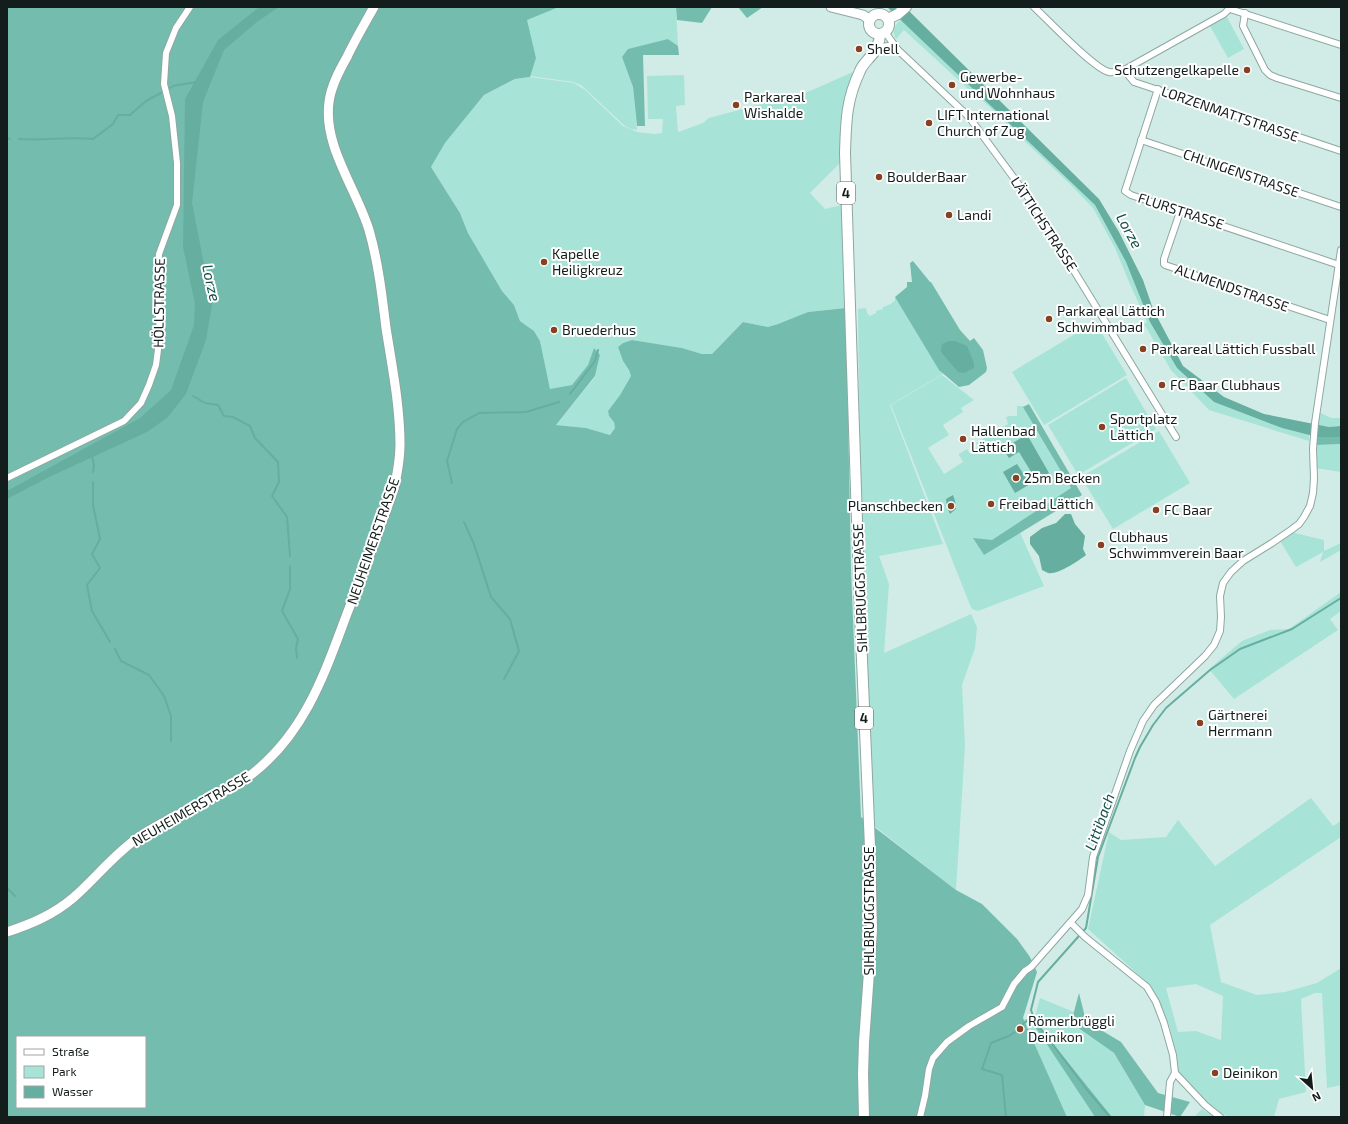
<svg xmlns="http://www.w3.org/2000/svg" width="1348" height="1124" viewBox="0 0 1348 1124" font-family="'Exo 2',sans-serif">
	<rect width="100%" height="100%" fill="#d1ece6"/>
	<g fill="#a7e4d7" fill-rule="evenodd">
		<path d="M559 7H676L678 46 668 39 622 57 633 87 637 130 631 129 625 126 581 85 573 82 530 76 536 58 526 20Z"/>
		<path d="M1227 17 1244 49 1228 58 1210 26Z"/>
		<path d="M901 20 1095 205 1126 262 1150 322 1177 368 1214 402 1282 428 1309 435V441L1209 410 1171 370 1144 324 1147 322 1129 282 1115 248 1093 208 1071 185 1016 133V132L979 97 978 98 904 30 896 39C892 31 894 25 901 20Z"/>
		<path d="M853 72 843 106 840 163 810 193 825 209 842 205 846 308 808 312 778 324 768 327 743 322 712 354H702L682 348 632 340 623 343 618 347 623 361 629 370 631 376 620 395 608 411 609 416 614 421 615 428 610 435 586 428 556 425 595 377 600 355 594 349 588 365 572 385 550 390 540 341 534 331 520 321 514 305 502 291 468 233 460 213 431 167 445 143 484 95 515 79 530 77 574 83 584 89 623 126 637 132 655 134 662 133 663 119H648L647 76 684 75 685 105 676 106 678 132 703 123 709 118 810 91Z"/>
		<path d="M895 297 939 369 943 374 890 405 943 544 879 556 889 584 884 653 971 614 977 627 975 648 962 685 965 746 956 890 873 825 861 559 858 309 866 308 867 313 870 316 876 313V311L883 309V307L891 304 895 300Z"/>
		<path d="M1095 322 1127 375 1044 425 1012 372Z"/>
		<path d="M942 375 974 400 961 408 963 412 943 425 949 435 928 448 944 474 963 462 959 455V454L967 449 970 454 974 452 973 450 980 446 979 444 977 445 976 443 1008 424 1006 417 1009 416H1017V406H1023L1076 490 1017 526 1044 586 978 611 972 609 970 605 891 405Z"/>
		<path d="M1126 378 1156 429 1078 475 1048 425Z"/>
		<path d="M1319 412 1331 418H1341V426L1329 427 1317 425Z"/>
		<path d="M1159 431 1190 483 1113 529 1081 477Z"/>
		<path d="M1341 444V472L1315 468 1316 445Z"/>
		<path d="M1291 532 1324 540V551L1341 543V550L1320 562 1323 552 1296 567 1280 541Z"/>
		<path d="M1341 592V611L1330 619 1338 630 1234 699 1209 669 1242 641 1270 630 1289 629Z"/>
		<path d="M1311 798 1333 826 1341 821V837L1210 925 1221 982 1257 995 1285 992 1317 983 1341 968V1085L1327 1088 1322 993H1315L1301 999 1306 1092 1279 1099 1274 1117H1228L1206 1105 1186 1081 1178 1070 1176 1052 1170 1028 1163 1010 1151 986 1088 929 1109 832 1121 840 1166 837 1178 820 1215 866ZM1196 984 1223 996 1221 1040 1196 1031 1178 1032 1166 988Z"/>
		<path d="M1040 998 1074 1012 1071 1024 1114 1053 1145 1105 1144 1117H1112L1034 1020Z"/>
		<path d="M1023 1018 1032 1022 1095 1117H1067Z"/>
		<path d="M1202 1109 1214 1117H1194Z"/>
	</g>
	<g fill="#74bdae" fill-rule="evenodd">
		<path d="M7 7H559L527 20 536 58 530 77 515 79 484 95 445 143 431 167 460 213 468 233 502 291 514 305 520 321 534 331 540 341 550 389 572 385 588 365 594 348 600 355 595 376 556 425 586 428 610 435 615 428 614 422 609 416 608 411 620 395 631 376 629 370 623 361 618 347 623 343 632 340 682 348 702 354H712L743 322 768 327 778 324 808 312 846 308 851 569 861 817 956 890 982 904 1017 939 1030 957 1037 972 1023 1018 1067 1117H7ZM17 1037H145V1107H17Z"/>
		<path d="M676 7H712L702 23 677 20Z"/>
		<path d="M738 7H763L747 18Z"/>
		<path d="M668 39 678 46 679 55H643L645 126H637L633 87 622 57 628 49Z"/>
		<path d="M913 261 930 282H931L960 330 970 341 974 338 983 350 987 368 986 372 969 385 959 387 939 370 895 297 907 287V282H912L910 263Z"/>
		<path d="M1029 404 1082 495 984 555 973 538 992 540 1071 488 1023 407Z"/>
		<path d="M1315 437H1341V444L1316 445Z"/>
		<path d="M1079 993 1086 1021 1121 1042 1158 1093 1190 1102 1180 1117 1145 1105 1114 1053 1071 1023Z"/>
		<path d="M1034 1020 1112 1117H1095L1032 1022Z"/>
	</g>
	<g fill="#66aea0">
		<path d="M259 7H279L258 21 224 50 203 102 192 203 212 305 206 340 186 394 167 418 147 432 47 478 7 499V491L140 418 171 390 194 325 195 304 183 247 185 99 218 40Z"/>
		<path d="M887 7H904L910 12 1099 199 1119 232 1143 280 1153 309 1183 366 1224 397 1264 414 1329 427 1341 426V437H1317L1282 428 1214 402 1177 368 1150 322 1126 262 1095 205Z"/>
		<path d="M949 341H955L967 346 974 363V368L964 373 958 372 941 352 942 344Z"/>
		<path d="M1026 435 1028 438H1029L1049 473 1036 480 1019 452 1009 458 1003 449Z"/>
		<path d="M1017 464 1030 484 1015 493 1003 472Z"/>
		<path d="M953 495 955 501 956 509 950 514 947 507 946 499Z"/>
		<path d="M1065 514H1071L1075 524 1085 536 1083 549 1086 555C1078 561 1058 575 1048 573 1046 572 1044 571 1042 570L1039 556 1030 544V537L1042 528 1056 523Z"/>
	</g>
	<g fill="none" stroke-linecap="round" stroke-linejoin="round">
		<g stroke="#66aea0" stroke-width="2">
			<path d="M170 88 173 86 196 82"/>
			<path d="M7 138 10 139"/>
			<path d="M19 139C44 141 69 136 93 139L113 124 118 115H130L146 101 161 93"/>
			<path d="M570 394 595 361 598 350"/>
			<path d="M193 396 205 403 218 405 224 416 233 417 250 426 255 438 278 462 279 482 272 496 287 517 290 556"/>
			<path d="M92 456 94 466 93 472"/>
			<path d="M93 482V505L100 539 92 554 100 568 87 585 92 611 110 642"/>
			<path d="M452 483 447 461 457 429 463 422 479 413 526 412 559 402"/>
			<path d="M464 522 474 544 491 597 510 619 519 651 504 679"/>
			<path d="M290 566V589L282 611 298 639 296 648 297 658"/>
			<path d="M115 649 121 661 149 675 164 696 171 716V741"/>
			<path d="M7 888 15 896"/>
			<path d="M1022 1025 1033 1015"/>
			<path d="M1006 1117 1002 1075 982 1069 991 1043 1009 1036 1015 1032"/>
			<path d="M1110 1117 1088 1091 1035 1021 1031 1010 1038 982 1086 928 1098 857 1135 758 1140 747 1153 725 1166 708 1210 670 1240 649 1292 629 1341 598"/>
		</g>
		<defs>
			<g id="street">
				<path d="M1034 7C1048 20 1094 69 1109 72 1114 73 1119 71 1124 70L1224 14 1231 7"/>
				<path d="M1230 9 1341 45"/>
				<path d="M1245 13 1243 26 1265 70 1270 75 1277 78 1341 98"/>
				<path d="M885 32 898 50 969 117 1033 204 1176 437"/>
				<path d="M876 48 894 45"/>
				<path d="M1124 70 1134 82 1341 151"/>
				<path d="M1158 89 1125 191 1131 195 1339 265"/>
				<path d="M1141 140 1341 207"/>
				<path d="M1180 212 1164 259V264L1165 265 1330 320"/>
				<path d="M7 478 124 421 141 403 149 385 156 365 160 334 157 281 159 254 177 205V163L172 116 164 84 166 53 176 28 190 7"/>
				<path d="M1071 923 1085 937 1147 987 1156 1002 1164 1023 1173 1055 1175 1073 1170 1082 1167 1117"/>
				<path d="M1175 1073 1205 1105 1220 1117"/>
				<path d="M920 1117 925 1096 929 1069 933 1058 947 1042 969 1026 1002 1007 1014 984 1025 971 1031 967 1082 909 1088 895 1093 857 1130 751 1143 721 1154 705 1205 656 1214 645 1220 631 1221 617 1220 596 1223 583 1231 572 1243 561 1272 543 1291 530 1299 524 1304 517 1310 506 1313 493 1314 478 1313 449 1315 423 1341 250"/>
			</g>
			<g id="secondary">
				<path d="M831 7 863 15 870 20"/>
				<path d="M7 932C31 924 53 915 73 898 95 879 114 854 139 837 174 813 217 800 252 774 306 732 325 672 348 611 364 571 379 530 394 489 397 475 400 460 400 445 400 406 392 366 386 328 382 295 378 261 369 230 356 188 323 146 329 102 331 86 339 71 347 57 355 40 365 23 374 7"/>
			</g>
			<g id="primary">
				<circle cx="879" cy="24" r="10"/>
				<path d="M888 19 898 14 906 7"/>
				<path d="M864 1117 863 1074 864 1042 872 930 870 847 860 613 845 153C846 122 846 100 860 71 862 65 867 61 871 56 876 51 880 41 880 34"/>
			</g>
		</defs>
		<use href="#street" stroke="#8ea7a1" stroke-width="8"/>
		<use href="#secondary" stroke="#8ea7a1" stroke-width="11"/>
		<use href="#primary" stroke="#8ea7a1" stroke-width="12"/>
		<use href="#street" stroke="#fff" stroke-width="6"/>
		<use href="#secondary" stroke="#fff" stroke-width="9"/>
		<use href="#primary" stroke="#fff" stroke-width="10"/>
	</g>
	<g fill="#884022" stroke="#fff" stroke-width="1.5">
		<circle cx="859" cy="49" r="4"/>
		<circle cx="1247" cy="70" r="4"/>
		<circle cx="952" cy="85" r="4"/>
		<circle cx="736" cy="105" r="4"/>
		<circle cx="929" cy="123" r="4"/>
		<circle cx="879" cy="177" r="4"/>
		<circle cx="949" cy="215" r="4"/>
		<circle cx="544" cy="262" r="4"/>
		<circle cx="1049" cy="319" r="4"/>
		<circle cx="554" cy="330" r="4"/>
		<circle cx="1143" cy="349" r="4"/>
		<circle cx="1162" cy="385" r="4"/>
		<circle cx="1102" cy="427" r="4"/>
		<circle cx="963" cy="439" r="4"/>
		<circle cx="1016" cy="478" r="4"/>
		<circle cx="991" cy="504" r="4"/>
		<circle cx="951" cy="506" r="4"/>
		<circle cx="1156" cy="510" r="4"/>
		<circle cx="1101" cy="545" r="4"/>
		<circle cx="1200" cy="723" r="4"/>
		<circle cx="1020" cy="1029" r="4"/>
		<circle cx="1215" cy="1073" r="4"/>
	</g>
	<g text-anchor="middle" stroke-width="4" stroke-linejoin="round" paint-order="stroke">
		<g fill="#fff" stroke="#5a615f" stroke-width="1">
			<rect x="837" y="182" width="18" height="22" rx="3"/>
			<rect x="855" y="707" width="18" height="22" rx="3"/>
		</g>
		<g font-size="13" font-weight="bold" fill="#131d1b">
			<text x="846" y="198">4</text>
			<text x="864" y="723">4</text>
		</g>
		<g font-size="14" fill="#131d1b" stroke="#fff" text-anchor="start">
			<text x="867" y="54">Shell</text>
			<text x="1239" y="75" text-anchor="end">Schutzengelkapelle</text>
			<text x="960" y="82">Gewerbe-<tspan x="960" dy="16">und Wohnhaus</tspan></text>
			<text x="744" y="102">Parkareal<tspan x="744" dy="16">Wishalde</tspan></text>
			<text x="937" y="120">LIFT International<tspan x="937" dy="16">Church of Zug</tspan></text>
			<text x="887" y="182">BoulderBaar</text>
			<text x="957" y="220">Landi</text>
			<text x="552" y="259">Kapelle<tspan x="552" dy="16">Heiligkreuz</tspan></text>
			<text x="1057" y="316">Parkareal Lättich<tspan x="1057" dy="16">Schwimmbad</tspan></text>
			<text x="562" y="335">Bruederhus</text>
			<text x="1151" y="354">Parkareal Lättich Fussball</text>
			<text x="1170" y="390">FC Baar Clubhaus</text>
			<text x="1110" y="424">Sportplatz<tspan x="1110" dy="16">Lättich</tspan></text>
			<text x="971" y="436">Hallenbad<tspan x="971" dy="16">Lättich</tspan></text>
			<text x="1024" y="483">25m Becken</text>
			<text x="999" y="509">Freibad Lättich</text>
			<text x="943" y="511" text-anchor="end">Planschbecken</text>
			<text x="1164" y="515">FC Baar</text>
			<text x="1109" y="542">Clubhaus<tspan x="1109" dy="16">Schwimmverein Baar</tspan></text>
			<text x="1208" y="720">Gärtnerei<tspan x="1208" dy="16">Herrmann</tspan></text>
			<text x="1028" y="1026">Römerbrüggli<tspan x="1028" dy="16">Deinikon</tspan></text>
			<text x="1223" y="1078">Deinikon</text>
		</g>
		<g font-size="14" fill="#131d1b" stroke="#fff">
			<text transform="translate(1230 114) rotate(19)" y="5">LORZENMATTSTRASSE</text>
			<text transform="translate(1241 173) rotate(19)" y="5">CHLINGENSTRASSE</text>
			<text transform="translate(1181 211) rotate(18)" y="5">FLURSTRASSE</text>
			<text transform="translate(1044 224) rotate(57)" y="5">LÄTTICHSTRASSE</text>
			<text transform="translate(1232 288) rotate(19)" y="5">ALLMENDSTRASSE</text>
			<text transform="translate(159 303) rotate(-89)" y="5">HÖLLSTRASSE</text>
			<text transform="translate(373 541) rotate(-71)" y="5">NEUHEIMERSTRASSE</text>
			<text transform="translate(860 588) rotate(-92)" y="5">SIHLBRUGGSTRASSE</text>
			<text transform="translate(191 809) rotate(-30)" y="5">NEUHEIMERSTRASSE</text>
			<text transform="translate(869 911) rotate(-90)" y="5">SIHLBRUGGSTRASSE</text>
		</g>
		<g font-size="15" font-style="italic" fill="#145248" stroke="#fff">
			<text transform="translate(1129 231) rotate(61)" y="5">Lorze</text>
			<text transform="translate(211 283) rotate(77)" y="5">Lorze</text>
			<text transform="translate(1100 822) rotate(-70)" y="5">Littibach</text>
		</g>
	</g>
	<rect width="1348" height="1124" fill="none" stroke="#131d1b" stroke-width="16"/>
	<rect x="16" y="1036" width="130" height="72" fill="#ffffff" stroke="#a1a5a4"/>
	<rect x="24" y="1049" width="20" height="6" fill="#ffffff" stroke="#a1a5a4"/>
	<text x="52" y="1056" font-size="12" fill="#131d1b">Straße</text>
	<rect x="24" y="1066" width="20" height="12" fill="#a7e4d7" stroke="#a1a5a4"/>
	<text x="52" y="1076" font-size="12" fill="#131d1b">Park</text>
	<rect x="24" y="1086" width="20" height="12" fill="#66aea0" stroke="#a1a5a4"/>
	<text x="52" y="1096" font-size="12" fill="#131d1b">Wasser</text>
	<g transform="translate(1312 1088) rotate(153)" stroke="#ffffff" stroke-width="3" paint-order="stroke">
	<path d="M0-3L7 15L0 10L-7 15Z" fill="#131d1b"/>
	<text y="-6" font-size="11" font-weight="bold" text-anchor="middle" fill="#131d1b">N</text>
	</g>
</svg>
